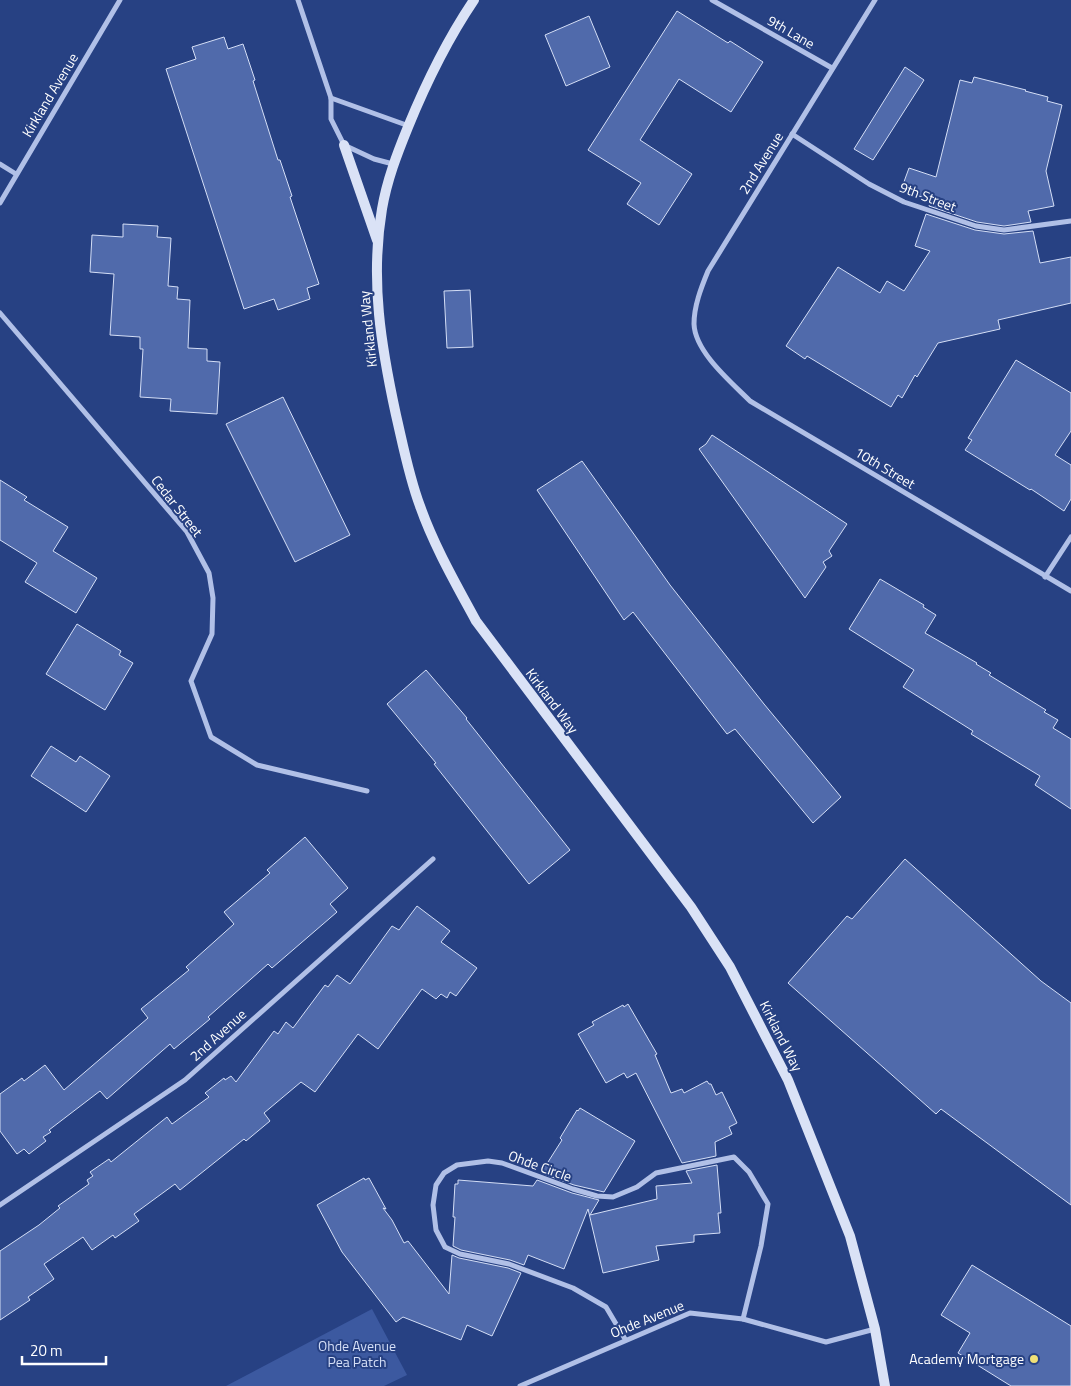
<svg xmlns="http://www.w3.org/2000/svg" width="1071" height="1386" viewBox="0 0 1071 1386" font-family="'Titillium Web',sans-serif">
	<rect width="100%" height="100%" fill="#274183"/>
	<path fill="#3c59a0" d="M372 1309 407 1375 384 1386H226Z"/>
	<g fill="#506aab" stroke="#d4def6">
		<path d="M677 11 728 43 730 41 763 62 731 112 679 79 640 140 692 174 659 225 627 204 641 183 588 150Z"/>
		<path d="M589 16 610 67 566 86 545 35Z"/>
		<path d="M224 37 228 49 243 44 255 80 253 81 278 160H280L292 196 290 197 319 284 307 288 310 299 278 310 274 299 244 309 166 69 196 59 192 47Z"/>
		<path d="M905 67 924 80 873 160 854 149Z"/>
		<path d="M974 77 1026 90 1025 91 1048 97 1047 101 1062 105 1046 171 1054 206 1028 211 1031 222 1004 226 977 222 929 206 931 200 901 190 909 168 936 177 960 80 972 83Z"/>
		<path d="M926 214 975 230 1004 234 1033 231 1040 263 1071 257V303L998 320 1000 329 938 343 917 377 915 375 902 398 898 395 891 407 807 356 805 359 786 346 838 267 880 293 887 281 904 291 930 251 915 246Z"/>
		<path d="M123 224 158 226 157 237 171 238 168 286 178 287 177 299 190 300 188 348 207 349V361L220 362 217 414 170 411 171 399 140 397 143 349H140V337L110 335 114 274 90 272 92 235 123 237Z"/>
		<path d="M470 290 473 347 447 348 444 291Z"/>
		<path d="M1016 360 1071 393V431L1055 455 1071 465V499L1064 511 1031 489 1030 490 965 450 972 440 968 438Z"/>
		<path d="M283 397 350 535 295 562 226 424Z"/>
		<path d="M712 435 847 524 829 551 832 556 823 562 826 567 805 598 699 449 706 444Z"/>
		<path d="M582 461 670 585 764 704 841 797 813 823 735 729 727 734 633 612 624 620 537 490Z"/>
		<path d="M0 480 27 497 24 500 68 527 53 551 97 578 76 613 25 582 37 563 0 540Z"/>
		<path d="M880 579 924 605 923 607 936 615 925 633 977 663 976 664 991 673 989 675 1046 710 1044 712 1058 720 1053 728 1071 739V809L1035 785 1040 776 971 734 973 731 903 687 914 670 849 629Z"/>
		<path d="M77 624 121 651 119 655 133 663 105 710 46 674Z"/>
		<path d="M426 670 467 718 466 719 570 850 529 884 434 764 436 763 387 704Z"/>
		<path d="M51 746 76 762 80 756 110 776 86 812 31 776Z"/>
		<path d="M305 837 348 888 330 904 337 912 272 968 268 964 208 1017 210 1019 174 1049 170 1044 107 1099 100 1091 49 1130 51 1132 43 1137 46 1141 29 1154 24 1149 17 1154 0 1131V1094L22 1078 24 1081 45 1065 64 1090 148 1018 141 1009 189 970 186 967 234 924 224 912 270 873 267 870Z"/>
		<path d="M905 859 1041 981 1071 1003V1205L941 1109 936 1114 788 983 847 916 852 919Z"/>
		<path d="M417 906 450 931 441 942 477 968 456 996 450 992 447 998 441 994 436 999 422 989 378 1049 358 1034 315 1092 301 1082 264 1113 270 1121 246 1141 244 1139 180 1190 175 1184 134 1214 139 1221 115 1238 113 1235 92 1250 83 1237 44 1264 54 1279 28 1297 30 1300 0 1320V1251L39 1225 60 1208 58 1206 89 1184 87 1180 93 1176 90 1172 109 1159 111 1162 167 1117 172 1124 209 1097 205 1093 224 1078 225 1080 231 1076 236 1082 274 1031 278 1034 286 1022 293 1028 325 985 328 987 337 975 350 984 392 926 399 930Z"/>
		<path d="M628 1004 657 1054 655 1055 671 1093 682 1089 684 1093 707 1081 709 1084H711L716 1095 722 1092 737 1123 729 1127 732 1134 715 1142 716 1156 682 1163 636 1073 627 1078 624 1073 606 1083 578 1034 594 1025 592 1022 623 1005 624 1007Z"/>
		<path d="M580 1108 635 1141 604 1192 574 1185 541 1173 562 1140 560 1138 577 1110 578 1111Z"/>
		<path d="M717 1165 721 1213H718L720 1233 694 1235V1242L656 1246 659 1260 603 1273 588 1209 564 1269 528 1255 524 1265 510 1260 461 1250 453 1246 455 1217H453L455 1184H458V1180L533 1186 537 1180 572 1193 599 1200 590 1215 657 1199 656 1186 692 1183 686 1171Z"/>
		<path d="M364 1178 365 1180 369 1178 386 1209 383 1208 392 1220 404 1243 408 1241 449 1294 452 1255 459 1258 508 1268 521 1273 492 1336 467 1325 461 1340 403 1317 396 1322 342 1252 317 1205Z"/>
		<path d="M972 1265 1071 1326V1386H1011L958 1353 970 1333 941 1315Z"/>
	</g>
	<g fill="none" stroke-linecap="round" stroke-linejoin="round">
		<g stroke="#b1c0e7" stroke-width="5">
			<path d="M298 0 331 98V119L344 145 374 159 393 164"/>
			<path d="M712 0 832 68"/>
			<path d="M875 0 708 271C701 288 694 306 694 324 695 352 731 382 750 401L1071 591"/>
			<path d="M331 98 409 126"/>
			<path d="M792 134 869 184 904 202 976 226 1004 230 1071 221"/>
			<path d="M0 164 16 174"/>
			<path d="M0 203 120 0"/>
			<path d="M0 313 187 532 209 573 213 598 212 634 191 681 211 737 257 765 367 791"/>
			<path d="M1045 577 1071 537"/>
			<path d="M0 1205 185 1080 433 859"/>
			<path d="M625 1339 606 1307 573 1288 509 1264 460 1254 445 1247 436 1230 433 1205 436 1185 444 1173 457 1165 488 1161 502 1163 573 1189 597 1196 613 1197 637 1187 656 1173 734 1157 749 1172 768 1204 761 1246 743 1319"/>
			<path d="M520 1386 690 1313 743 1319 826 1342 875 1329"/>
		</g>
		<g stroke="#dae2f6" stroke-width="10">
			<path d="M474 0C447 40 426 83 408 127 397 154 387 180 382 209 370 280 381 346 396 415 403 445 409 477 420 506 434 546 456 584 476 621L691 907 730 967 788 1080 850 1236 875 1329 885 1386"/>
			<path d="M344 145 377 240"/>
		</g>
	</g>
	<circle fill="#efe077" stroke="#274183" stroke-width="2" cx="1034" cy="1359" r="5"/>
	<g text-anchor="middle" stroke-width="4" stroke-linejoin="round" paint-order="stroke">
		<g font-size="14" fill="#fff" stroke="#274183">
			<text transform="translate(791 32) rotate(30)" y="5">9th Lane</text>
			<text transform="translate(50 95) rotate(-59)" y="5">Kirkland Avenue</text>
			<text transform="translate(761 163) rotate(-58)" y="5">2nd Avenue</text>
			<text transform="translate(928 197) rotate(21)" y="5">9th Street</text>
			<text transform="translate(368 329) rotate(-96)" y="5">Kirkland Way</text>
			<text transform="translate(885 468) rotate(31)" y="5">10th Street</text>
			<text transform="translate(177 506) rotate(52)" y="5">Cedar Street</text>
			<text transform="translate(552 701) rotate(53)" y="5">Kirkland Way</text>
			<text transform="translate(218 1035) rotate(-42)" y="5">2nd Avenue</text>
			<text transform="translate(781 1036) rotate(63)" y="5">Kirkland Way</text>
			<text transform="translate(540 1166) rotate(20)" y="5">Ohde Circle</text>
			<text transform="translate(647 1319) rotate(-22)" y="5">Ohde Avenue</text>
		</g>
		<g font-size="14" fill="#d4def6" stroke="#274183">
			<text x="357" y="1351">Ohde Avenue<tspan x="357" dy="16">Pea Patch</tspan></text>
		</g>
		<g font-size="14" fill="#fff" stroke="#274183" text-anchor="end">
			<text x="1024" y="1364">Academy Mortgage</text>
		</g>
	</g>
	<path d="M22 1356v8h84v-8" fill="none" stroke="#ffffff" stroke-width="2.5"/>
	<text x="30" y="1356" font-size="15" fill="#ffffff" stroke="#274183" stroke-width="4" paint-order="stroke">20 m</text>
</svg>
